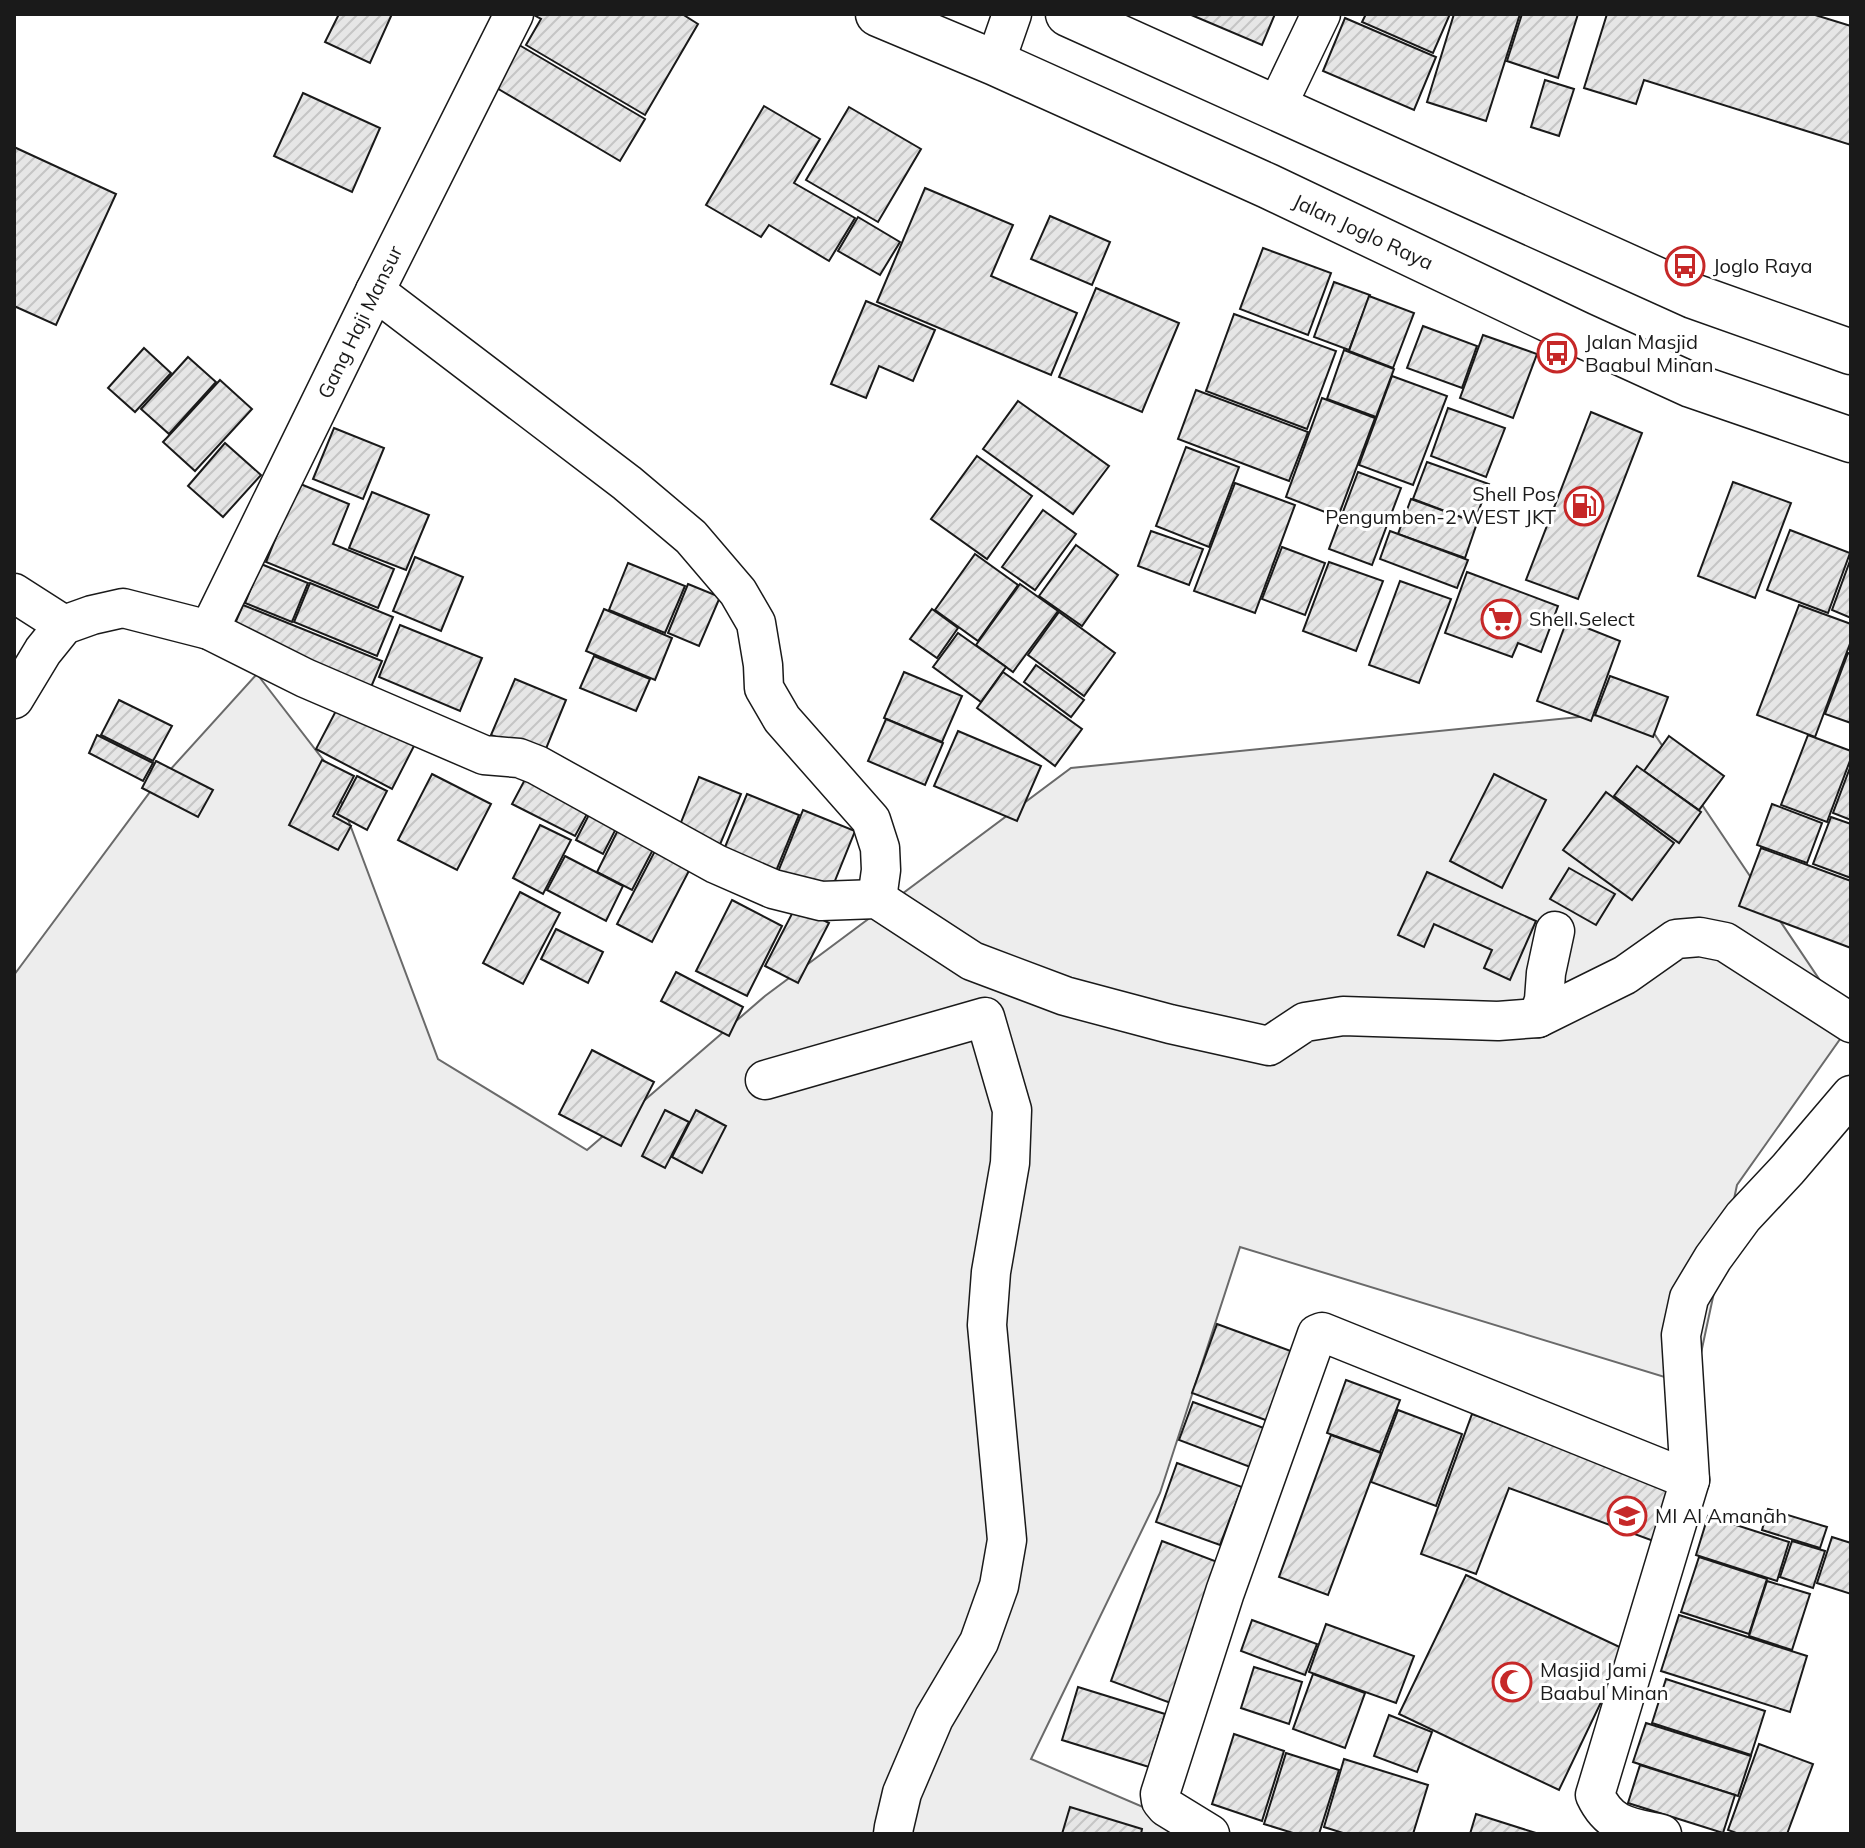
<svg xmlns="http://www.w3.org/2000/svg" width="1865" height="1848" viewBox="0 0 1865 1848" font-family="Mulish,sans-serif">
	<defs>
		<pattern id="building-hatch" width="6" height="6" patternUnits="userSpaceOnUse" patternTransform="scale(2)"><rect width="6" height="6" fill="#e6e6e6"/><path d="M-1 1l2-2M0 6l6-6M5 7l2-2" fill="none" stroke="#c5c5c5"/></pattern>
	</defs>
	<rect width="100%" height="100%" fill="#fff"/>
	<path fill="#ededed" stroke="#6a6a6a" stroke-width="2" d="M257 674 328 766 438 1059 587 1150 765 996 1071 768 1639 711 1850 1025 1737 1185 1694 1386 1240 1247 1160 1493 1031 1759 1206 1834H14V975L150 792Z"/>
	<g fill="url(#building-hatch)" stroke="#1a1a1a" stroke-width="2">
		<path d="M339 14H392L370 63 325 42Z"/>
		<path d="M532 14H682L698 24 645 115 526 45 541 19Z"/>
		<path d="M1189 14H1275L1262 45Z"/>
		<path d="M1366 14H1450L1433 53 1362 22Z"/>
		<path d="M1454 14H1520L1486 121 1427 102Z"/>
		<path d="M1522 14H1578L1558 78 1507 61Z"/>
		<path d="M1607 14H1812L1851 26V145L1644 80 1636 104 1584 88Z"/>
		<path d="M1345 18 1436 57 1414 110 1323 71Z"/>
		<path d="M509 39 645 119 620 161 485 81Z"/>
		<path d="M1545 80 1574 89 1559 136 1531 127Z"/>
		<path d="M303 93 380 128 352 192 274 156Z"/>
		<path d="M764 106 820 139 794 183 855 218 829 261 769 225 761 237 706 205Z"/>
		<path d="M849 107 921 149 878 222 806 180Z"/>
		<path d="M14 147 116 194 56 325 14 306Z"/>
		<path d="M925 188 1013 225 991 276 1077 313 1051 375 877 302Z"/>
		<path d="M1050 216 1110 242 1092 285 1031 259Z"/>
		<path d="M858 217 900 242 880 275 838 251Z"/>
		<path d="M1263 248 1331 273 1308 335 1240 309Z"/>
		<path d="M1334 282 1370 295 1349 350 1314 337Z"/>
		<path d="M1096 288 1179 323 1142 412 1059 377Z"/>
		<path d="M1369 296 1414 313 1393 368 1349 351Z"/>
		<path d="M866 301 935 330 913 381 879 366 866 398 831 384Z"/>
		<path d="M1234 314 1336 351 1307 429 1206 391Z"/>
		<path d="M1423 326 1477 346 1462 388 1407 368Z"/>
		<path d="M1483 335 1537 354 1513 418 1460 398Z"/>
		<path d="M144 348 171 373 135 412 108 388Z"/>
		<path d="M1344 350 1394 369 1376 417 1327 399Z"/>
		<path d="M188 357 216 382 169 434 141 409Z"/>
		<path d="M1392 376 1447 396 1413 485 1359 465Z"/>
		<path d="M220 380 252 409 195 471 163 442Z"/>
		<path d="M1196 390 1308 432 1289 481 1178 439Z"/>
		<path d="M1322 398 1375 418 1338 517 1286 497Z"/>
		<path d="M1018 401 1109 466 1073 514 983 449Z"/>
		<path d="M1448 408 1505 428 1486 477 1431 456Z"/>
		<path d="M1591 412 1642 433 1578 599 1526 580Z"/>
		<path d="M334 428 384 448 363 499 313 479Z"/>
		<path d="M225 443 261 475 223 517 188 486Z"/>
		<path d="M1186 447 1239 467 1209 547 1156 526Z"/>
		<path d="M977 456 1032 496 987 559 931 519Z"/>
		<path d="M1427 462 1489 484 1474 522 1413 499Z"/>
		<path d="M1358 472 1401 488 1372 565 1329 549Z"/>
		<path d="M1733 482 1791 503 1755 598 1698 576Z"/>
		<path d="M298 483 349 504 333 544 394 569 378 608 266 562Z"/>
		<path d="M1235 483 1295 505 1255 613 1194 591Z"/>
		<path d="M372 492 429 515 406 570 349 548Z"/>
		<path d="M1411 499 1477 523 1465 558 1398 534Z"/>
		<path d="M1043 510 1076 534 1035 590 1002 567Z"/>
		<path d="M1790 530 1850 553 1828 613 1767 590Z"/>
		<path d="M1151 531 1203 549 1189 585 1138 566Z"/>
		<path d="M1390 531 1468 560 1457 588 1380 559Z"/>
		<path d="M1076 545 1118 575 1082 626 1039 596Z"/>
		<path d="M1282 547 1325 563 1305 615 1262 599Z"/>
		<path d="M975 554 1018 585 978 641 935 610Z"/>
		<path d="M415 557 463 577 441 631 393 611Z"/>
		<path d="M1851 558V618L1832 610Z"/>
		<path d="M1329 562 1383 581 1356 651 1303 631Z"/>
		<path d="M628 563 685 586 665 633 609 610Z"/>
		<path d="M261 564 308 583 292 622 245 603Z"/>
		<path d="M1467 572 1558 606 1541 652 1518 643 1512 657 1445 633Z"/>
		<path d="M1400 581 1451 599 1419 683 1369 665Z"/>
		<path d="M310 583 393 617 377 656 294 622Z"/>
		<path d="M688 584 720 597 699 646 668 633Z"/>
		<path d="M1020 584 1058 611 1013 672 976 645Z"/>
		<path d="M243 605 382 661 369 692 230 635Z"/>
		<path d="M1799 605 1851 624V641L1815 737 1757 715Z"/>
		<path d="M604 609 672 638 655 680 586 651Z"/>
		<path d="M932 609 958 628 937 658 910 639Z"/>
		<path d="M1059 612 1115 653 1084 696 1028 655Z"/>
		<path d="M1567 620 1620 641 1591 721 1537 701Z"/>
		<path d="M400 625 482 658 460 711 379 677Z"/>
		<path d="M958 633 1006 667 981 702 933 667Z"/>
		<path d="M1848 653 1851 654V723L1825 714Z"/>
		<path d="M594 656 650 679 636 711 580 688Z"/>
		<path d="M1036 665 1084 700 1071 717 1024 682Z"/>
		<path d="M904 672 962 696 942 742 884 718Z"/>
		<path d="M1003 672 1082 729 1055 766 977 708Z"/>
		<path d="M1610 676 1668 697 1653 737 1595 715Z"/>
		<path d="M515 679 566 700 543 756 491 735Z"/>
		<path d="M119 700 172 726 153 761 101 735Z"/>
		<path d="M339 705 415 744 392 789 316 749Z"/>
		<path d="M886 719 943 743 925 785 868 761Z"/>
		<path d="M958 731 1041 766 1017 821 934 786Z"/>
		<path d="M97 735 153 763 143 781 89 753Z"/>
		<path d="M1808 735 1851 751V758L1827 822 1781 805Z"/>
		<path d="M1669 736 1724 776 1699 810 1644 771Z"/>
		<path d="M322 760 354 776 333 816 351 826 338 850 289 825Z"/>
		<path d="M156 761 213 790 198 817 142 788Z"/>
		<path d="M1851 765V820L1833 813Z"/>
		<path d="M1637 766 1701 812 1679 843 1614 796Z"/>
		<path d="M530 770 593 803 575 836 512 804Z"/>
		<path d="M432 774 491 804 457 870 398 840Z"/>
		<path d="M1494 774 1546 800 1502 888 1450 861Z"/>
		<path d="M357 776 387 791 367 830 337 814Z"/>
		<path d="M699 777 741 794 719 847 678 830Z"/>
		<path d="M1606 792 1674 843 1632 900 1563 850Z"/>
		<path d="M747 794 799 815 772 881 720 859Z"/>
		<path d="M595 803 622 817 603 854 576 840Z"/>
		<path d="M1772 804 1822 823 1807 863 1757 845Z"/>
		<path d="M803 810 855 831 830 893 778 872Z"/>
		<path d="M1831 817 1851 824V878L1813 864Z"/>
		<path d="M623 820 659 838 632 890 597 872Z"/>
		<path d="M540 825 571 840 543 894 513 878Z"/>
		<path d="M1761 848 1851 881V948L1739 906Z"/>
		<path d="M656 849 691 867 652 942 617 924Z"/>
		<path d="M565 856 623 886 606 921 547 890Z"/>
		<path d="M1569 868 1615 894 1596 925 1550 899Z"/>
		<path d="M1427 872 1536 921 1510 980 1484 968 1492 950 1434 924 1424 947 1398 935Z"/>
		<path d="M520 892 560 913 523 984 483 963Z"/>
		<path d="M732 900 782 926 747 996 696 971Z"/>
		<path d="M796 906 829 923 798 983 765 966Z"/>
		<path d="M556 929 603 952 588 983 541 959Z"/>
		<path d="M676 972 743 1007 729 1036 661 1001Z"/>
		<path d="M592 1050 654 1082 621 1146 559 1114Z"/>
		<path d="M665 1110 689 1122 665 1168 642 1156Z"/>
		<path d="M696 1110 726 1126 702 1173 672 1157Z"/>
		<path d="M1217 1324 1307 1357 1282 1426 1192 1393Z"/>
		<path d="M1346 1380 1400 1400 1380 1452 1327 1433Z"/>
		<path d="M1193 1402 1272 1431 1258 1470 1179 1440Z"/>
		<path d="M1398 1410 1462 1434 1436 1506 1371 1482Z"/>
		<path d="M1472 1414 1679 1489 1659 1543 1509 1488 1476 1574 1421 1554Z"/>
		<path d="M1331 1435 1381 1453 1328 1595 1279 1577Z"/>
		<path d="M1177 1463 1242 1487 1220 1545 1156 1522Z"/>
		<path d="M1768 1509 1827 1527 1820 1548 1762 1530Z"/>
		<path d="M1708 1516 1789 1542 1777 1581 1696 1555Z"/>
		<path d="M1832 1537 1851 1543V1594L1817 1583Z"/>
		<path d="M1162 1541 1228 1566 1176 1705 1111 1681Z"/>
		<path d="M1792 1541 1825 1551 1813 1588 1780 1577Z"/>
		<path d="M1699 1557 1767 1579 1749 1634 1681 1612Z"/>
		<path d="M1466 1575 1626 1650 1559 1790 1399 1714Z"/>
		<path d="M1767 1581 1810 1594 1792 1650 1749 1636Z"/>
		<path d="M1679 1615 1807 1656 1790 1712 1661 1671Z"/>
		<path d="M1252 1620 1317 1644 1305 1675 1241 1651Z"/>
		<path d="M1326 1624 1414 1656 1396 1703 1309 1672Z"/>
		<path d="M1254 1667 1302 1682 1289 1724 1241 1708Z"/>
		<path d="M1313 1674 1365 1693 1345 1748 1293 1729Z"/>
		<path d="M1666 1679 1765 1711 1751 1755 1652 1723Z"/>
		<path d="M1078 1687 1165 1714 1149 1767 1062 1740Z"/>
		<path d="M1389 1715 1432 1732 1417 1772 1374 1756Z"/>
		<path d="M1646 1723 1751 1756 1738 1796 1633 1762Z"/>
		<path d="M1234 1734 1284 1751 1262 1821 1212 1804Z"/>
		<path d="M1759 1744 1813 1764 1787 1834H1739L1728 1830Z"/>
		<path d="M1286 1753 1339 1770 1319 1834H1296L1264 1824Z"/>
		<path d="M1344 1759 1428 1785 1413 1834H1346L1324 1827Z"/>
		<path d="M1640 1765 1735 1795 1723 1833 1628 1803Z"/>
		<path d="M1070 1807 1142 1829 1141 1834H1062Z"/>
		<path d="M1476 1814 1536 1833V1834H1470Z"/>
	</g>
	<g fill="none" stroke-linecap="round" stroke-linejoin="round">
		<defs>
			<g id="street">
				<path d="M995 63 1012 14"/>
				<path d="M1276 108 1321 14"/>
				<path d="M375 291 627 483 691 537 738 592 756 623 763 665 764 688 782 719 871 820 880 848 881 870 877 899"/>
				<path d="M14 593 64 625"/>
				<path d="M209 630 375 291 514 14"/>
				<path d="M14 699 43 651 64 625 92 615 123 608 209 630 305 678 484 755 519 758 537 765 716 864 773 889 821 901 877 899 972 961 1065 996 1170 1024 1269 1046 1305 1022 1343 1016 1498 1021 1538 1018 1625 975 1676 939 1700 937 1725 942 1851 1023"/>
				<path d="M1538 1018 1544 1000 1546 973 1555 931"/>
				<path d="M765 1080 985 1017 1012 1110 1010 1163 991 1272 987 1325 1007 1540 999 1586 979 1642 934 1718 902 1793 894 1827 893 1834"/>
				<path d="M1210 1834 1166 1807 1161 1801 1160 1794 1225 1592 1317 1334 1322 1332 1690 1480"/>
				<path d="M1662 1834C1630 1827 1610 1827 1595 1795L1690 1480 1681 1335 1689 1298 1713 1258 1743 1217 1788 1169 1851 1095"/>
			</g>
			<g id="secondary">
				<path d="M878 14 995 63 1268 186 1579 334 1691 385 1851 440"/>
				<path d="M1068 14 1693 296 1851 352"/>
			</g>
		</defs>
		<use href="#street" stroke="#1a1a1a" stroke-width="41"/>
		<use href="#secondary" stroke="#1a1a1a" stroke-width="47"/>
		<use href="#street" stroke="#fff" stroke-width="38"/>
		<use href="#secondary" stroke="#fff" stroke-width="44"/>
	</g>
	<defs>
		<symbol id="bus-ring" viewBox="-11 -11 22 22"><circle r="9.5" fill="#fff" stroke="#c62828" stroke-width="1.5"/><path d="M-5-6H5V4H4V6H2V4H-2V6H-4V4H-5ZM-3.5-4V0h7V-4ZM-3.5 1.2v1.5H-2V1.2ZM2 1.2v1.5H3.5V1.2Z" fill="#c62828"/></symbol>
		<symbol id="fuel-ring" viewBox="-11 -11 22 22"><circle r="9.5" fill="#fff" stroke="#c62828" stroke-width="1.5"/><path d="M-5.5-6h7V0h2V4h1.3V-2.5L3-4.5l.8-.8L6-3V5H2.5V1h-1V6h-7ZM-4.2-4.7v3.2H.2V-4.7Z" fill="#c62828"/></symbol>
		<symbol id="supermarket-ring" viewBox="-11 -11 22 22"><circle r="9.5" fill="#fff" stroke="#c62828" stroke-width="1.5"/><path d="M-6-5.5h2.5l.6 2H6L4.5 2H-2.5L-4.4-4H-6ZM-1.5 3.2a1.3 1.3 0 1 0 .1 0ZM3 3.2a1.3 1.3 0 1 0 .1 0Z" fill="#c62828"/></symbol>
		<symbol id="school-ring" viewBox="-11 -11 22 22"><circle r="9.5" fill="#fff" stroke="#c62828" stroke-width="1.5"/><path d="M0-5L7-2L0 1L-7-2ZM-4 1L0 2.5L4 1V4Q0 6-4 4Z" fill="#c62828"/></symbol>
		<symbol id="mosque-ring" viewBox="-11 -11 22 22"><circle r="9.5" fill="#fff" stroke="#c62828" stroke-width="1.5"/><path d="M3.5-4.9A6 6 0 1 0 3.5 4.9A5 5 0 1 1 3.5-4.9Z" fill="#c62828"/></symbol>
	</defs>
	<g fill-rule="evenodd">
		<use href="#bus-ring" x="1663" y="244" width="44" height="44"/>
		<use href="#bus-ring" x="1535" y="331" width="44" height="44"/>
		<use href="#fuel-ring" x="1562" y="484" width="44" height="44"/>
		<use href="#supermarket-ring" x="1479" y="597" width="44" height="44"/>
		<use href="#school-ring" x="1605" y="1494" width="44" height="44"/>
		<use href="#mosque-ring" x="1490" y="1660" width="44" height="44"/>
	</g>
	<g text-anchor="middle" stroke-width="6" stroke-linejoin="round" paint-order="stroke">
		<g font-size="20" fill="#1a1a1a" stroke="#fff">
			<text transform="translate(1363 232) rotate(25)" y="7">Jalan Joglo Raya</text>
			<text transform="translate(360 322) rotate(-64)" y="7">Gang Haji Mansur</text>
		</g>
		<g font-size="20" fill="#1a1a1a" stroke="#fff" text-anchor="start">
			<text x="1713" y="273">Joglo Raya</text>
			<text x="1585" y="349">Jalan Masjid<tspan x="1585" dy="23">Baabul Minan</tspan></text>
			<text x="1556" y="501" text-anchor="end">Shell Pos<tspan x="1556" dy="23">Pengumben-2 WEST JKT</tspan></text>
			<text x="1529" y="626">Shell Select</text>
			<text x="1655" y="1523">MI Al Amanah</text>
			<text x="1540" y="1677">Masjid Jami<tspan x="1540" dy="23">Baabul Minan</tspan></text>
		</g>
	</g>
	<rect width="1865" height="1848" fill="none" stroke="#1a1a1a" stroke-width="32"/>
</svg>
